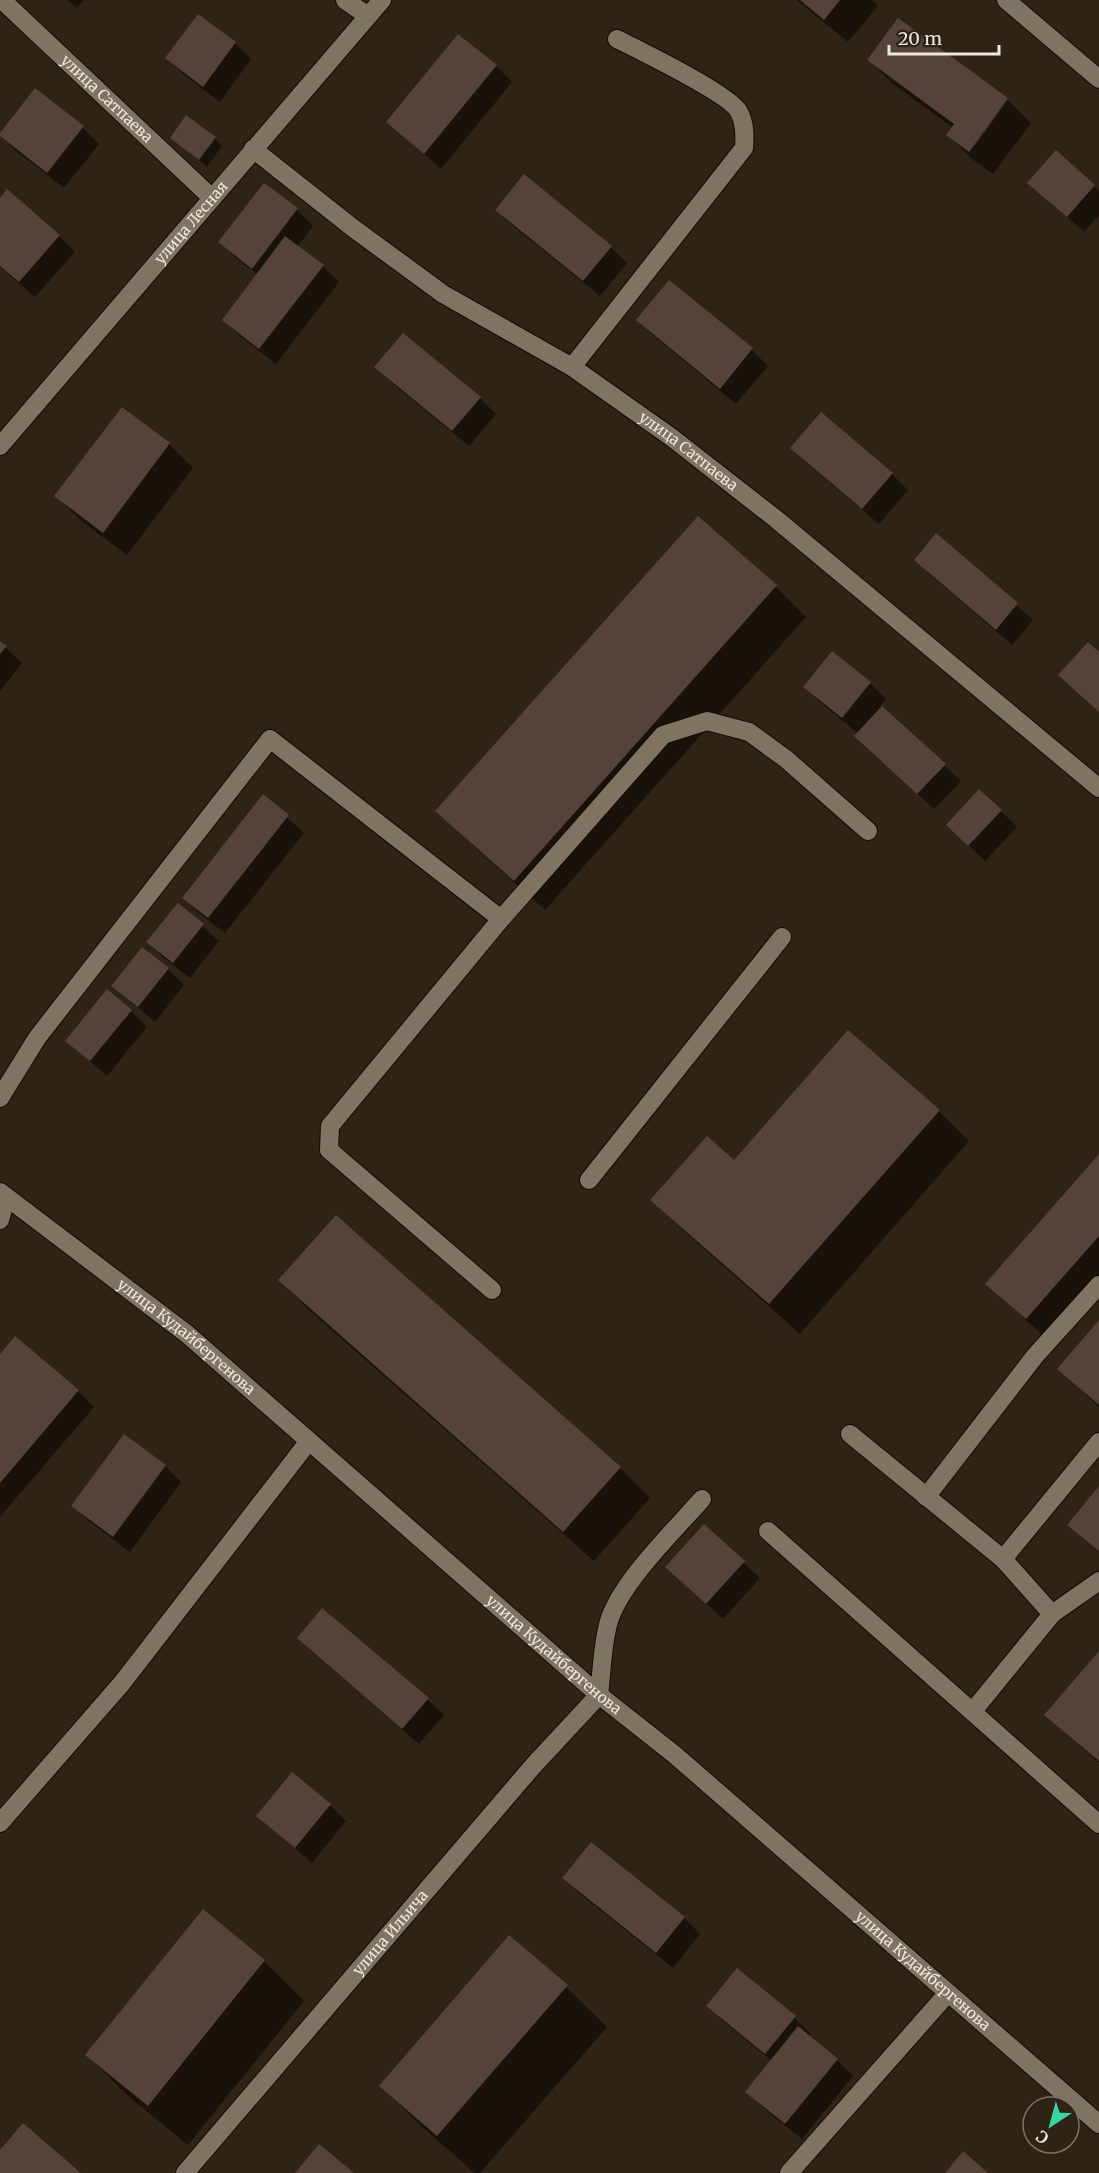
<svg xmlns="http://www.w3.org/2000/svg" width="1099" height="2173" viewBox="0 0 1099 2173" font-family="Merriweather,serif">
	<rect width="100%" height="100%" fill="#2e2314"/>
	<g fill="#0007">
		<path d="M67 0H84L77 8Z"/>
		<path d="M797 0H872L878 6 848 42Z"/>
		<path d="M198 16 235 43 251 59 220 102 183 74 167 58Z"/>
		<path d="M898 20 975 146 1008 100 1031 123 993 174 972 159 948 135 953 128 893 84 869 60Z"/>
		<path d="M496 66 512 82 441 169 388 122Z"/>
		<path d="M35 90 83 128 99 144 64 188 16 151 0 135Z"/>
		<path d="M172 138H215L222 146 207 167Z"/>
		<path d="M1029 183 1094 186 1099 191V215L1084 232Z"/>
		<path d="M265 185 297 210 313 226 297 247 323 266 339 282 276 364 240 336 224 320 258 275 236 258 220 242Z"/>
		<path d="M0 200 59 236 75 252 35 297 0 267Z"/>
		<path d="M497 210 611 247 627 263 600 296 513 226Z"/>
		<path d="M670 282 752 350 768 366 736 404 654 336 638 320Z"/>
		<path d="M376 367 480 398 496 414 469 446 392 383Z"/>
		<path d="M123 409 169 444 193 468 127 555 80 520 56 496Z"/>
		<path d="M792 448 892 474 908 490 879 524 808 464Z"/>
		<path d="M937 536 1033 620 1012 645 932 576 916 560Z"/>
		<path d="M776 587 806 617 545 910 468 841 437 811Z"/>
		<path d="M0 643 22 663 0 691Z"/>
		<path d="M870 683 886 699 880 706 961 781 934 809 872 752 859 734 821 703 805 687Z"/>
		<path d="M264 797 304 833 225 933 200 914 184 898Z"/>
		<path d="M1001 811 1017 827 985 861 964 841Z"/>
		<path d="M178 905 219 941 190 978 164 958 148 942Z"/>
		<path d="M168 969 184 985 155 1022 113 986Z"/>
		<path d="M131 1011 147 1027 107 1076 67 1041Z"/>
		<path d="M939 1111 969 1141 800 1334 683 1230 652 1200 734 1162Z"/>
		<path d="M1099 1156V1287L1050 1342 987 1284Z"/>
		<path d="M280 1280 620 1468 650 1498 594 1561 310 1311Z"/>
		<path d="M1099 1322V1407L1059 1369Z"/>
		<path d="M0 1356 78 1391 94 1407 0 1517Z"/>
		<path d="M125 1437 165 1466 181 1482 130 1552 90 1522 73 1506Z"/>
		<path d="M704 1526 760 1578 723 1619 684 1583Z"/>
		<path d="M299 1638 427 1699 444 1715 419 1744 315 1654Z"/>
		<path d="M1099 1653V1763L1046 1715Z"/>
		<path d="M330 1805 346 1821 312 1863 258 1816Z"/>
		<path d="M564 1878 684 1918 700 1934 673 1968 580 1894Z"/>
		<path d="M264 1961 304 2001 188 2145 127 2095 87 2055Z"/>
		<path d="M737 1970 795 2018 811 2034 808 2037 837 2060 853 2076 802 2139 763 2108 747 2092 772 2061 724 2022 708 2006Z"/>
		<path d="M566 1987 607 2027 480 2173H475L421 2126 381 2086Z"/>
	</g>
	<g fill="#554239">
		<path d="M800 0H840L824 20Z"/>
		<path d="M198 14 236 42 203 87 165 58Z"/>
		<path d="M898 18 1008 98 969 152 946 135 954 124 867 60Z"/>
		<path d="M458 34 497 65 424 154 386 122Z"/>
		<path d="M35 88 84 126 47 173 0 136V133Z"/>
		<path d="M186 115 216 137 199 160 170 138Z"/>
		<path d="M1056 150 1095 185 1067 217 1027 183Z"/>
		<path d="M524 174 612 246 583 281 495 210Z"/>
		<path d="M264 183 298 208 252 269 218 242Z"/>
		<path d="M7 189 60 235 19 282 0 266V198Z"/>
		<path d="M285 236 324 265 259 349 222 320Z"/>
		<path d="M669 280 753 348 720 389 636 320Z"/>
		<path d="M403 333 481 397 452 431 374 367Z"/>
		<path d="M122 407 170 443 103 533 54 496Z"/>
		<path d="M821 412 893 473 862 509 790 448Z"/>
		<path d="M698 516 777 585 514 881 435 811Z"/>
		<path d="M936 533 1018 603 996 630 914 560Z"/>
		<path d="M0 641 7 646 0 654Z"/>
		<path d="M1088 642 1099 652V712L1058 675Z"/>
		<path d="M832 651 871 682 842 718 803 687Z"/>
		<path d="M882 706 946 764 917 794 854 736Z"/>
		<path d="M979 789 1002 810 968 846 946 825Z"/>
		<path d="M263 794 289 815 208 918 182 898Z"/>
		<path d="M178 903 204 924 173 963 146 942Z"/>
		<path d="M142 947 169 968 138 1007 111 986Z"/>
		<path d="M107 989 132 1010 90 1061 65 1041Z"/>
		<path d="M848 1030 940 1110 769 1304 650 1200 707 1136 734 1160Z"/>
		<path d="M1099 1154V1236L1026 1319 985 1284Z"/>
		<path d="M336 1215 621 1467 563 1532 278 1280Z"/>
		<path d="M1099 1320V1405L1057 1369Z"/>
		<path d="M15 1336 79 1390 0 1483V1354Z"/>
		<path d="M124 1434 166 1465 113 1537 71 1506Z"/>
		<path d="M1099 1486V1551L1067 1525Z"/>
		<path d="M704 1524 745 1561 706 1604 665 1567Z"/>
		<path d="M322 1608 429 1698 402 1729 297 1638Z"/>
		<path d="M1099 1651V1761L1044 1715Z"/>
		<path d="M292 1772 331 1804 295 1848 256 1816Z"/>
		<path d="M591 1842 685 1917 656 1953 562 1878Z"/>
		<path d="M203 1909 265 1960 148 2106 85 2055Z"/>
		<path d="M509 1935 568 1985 437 2136 379 2086Z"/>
		<path d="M737 1968 796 2016 765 2054 706 2006Z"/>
		<path d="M798 2026 838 2059 785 2124 745 2092Z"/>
		<path d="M23 2123 81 2173H0V2150Z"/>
		<path d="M319 2144 354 2173H295Z"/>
		<path d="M963 2151 988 2173H945Z"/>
	</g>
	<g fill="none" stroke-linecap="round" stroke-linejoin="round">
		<defs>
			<g id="minor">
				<path id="s1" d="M2 0 212 198"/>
				<path d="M345 0 368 16"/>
				<path d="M1006 0 1099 79"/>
				<path id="s2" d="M253 149 353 228 443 294 572 367 671 437 776 519 1099 788"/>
				<path d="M572 367 744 148C745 135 745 123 739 112 731 95 639 50 617 39"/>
				<path id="s3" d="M0 446 382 0"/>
				<path d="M0 1098 37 1038 270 739 501 919"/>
				<path d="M589 1180 782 937"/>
				<path id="s4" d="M0 1192 187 1334 599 1695 675 1755 1099 2124"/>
				<path d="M0 1220 6 1198"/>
				<path d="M492 1290 329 1150 330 1126 501 919 663 735 707 721 749 732 786 759 868 831"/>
				<path d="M850 1434 1003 1559 1099 1442"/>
				<path d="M926 1497 1035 1356 1099 1285"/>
				<path d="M768 1531 1099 1824"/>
				<path d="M1003 1559 1052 1614"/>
				<path d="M599 1695C602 1671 602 1645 609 1621 621 1582 674 1531 702 1499"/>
				<path d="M973 1711 1052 1614 1099 1581"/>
				<path d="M0 1823 122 1683 309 1441"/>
				<path id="s5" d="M185 2173 533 1766 599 1695"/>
				<path d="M789 2173 948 1993"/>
			</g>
		</defs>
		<use href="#minor" stroke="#160c01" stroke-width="20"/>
		<use href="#minor" stroke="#807362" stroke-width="18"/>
	</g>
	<g text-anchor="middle" stroke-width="5" stroke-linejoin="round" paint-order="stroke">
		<g font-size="15" fill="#f0e8df" stroke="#2e2314">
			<text dy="5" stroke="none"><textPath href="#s1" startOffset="144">улица Сатпаева</textPath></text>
			<text dy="5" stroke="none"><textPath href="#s3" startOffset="294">улица Лесная</textPath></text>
			<text dy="5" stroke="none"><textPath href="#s2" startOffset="531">улица Сатпаева</textPath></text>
			<text dy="5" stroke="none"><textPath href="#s4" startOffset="236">улица Кудайбергенова</textPath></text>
			<text dy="5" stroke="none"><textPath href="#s4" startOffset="722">улица Кудайбергенова</textPath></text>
			<text dy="5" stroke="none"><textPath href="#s5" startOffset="316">улица Ильича</textPath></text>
			<text dy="5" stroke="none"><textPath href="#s4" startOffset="1208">улица Кудайбергенова</textPath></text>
		</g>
	</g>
	<g transform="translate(1051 2125) rotate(216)"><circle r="28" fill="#2e2314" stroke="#7c7265" stroke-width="1.5"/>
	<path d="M0-4.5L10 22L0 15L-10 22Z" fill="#3bd4a4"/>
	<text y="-9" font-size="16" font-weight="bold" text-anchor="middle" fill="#f0e8df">С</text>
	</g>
	<path d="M889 45v9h110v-9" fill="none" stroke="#f0e8df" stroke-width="3"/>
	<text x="898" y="45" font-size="18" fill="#f0e8df" stroke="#2e2314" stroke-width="4.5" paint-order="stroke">20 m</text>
</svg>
